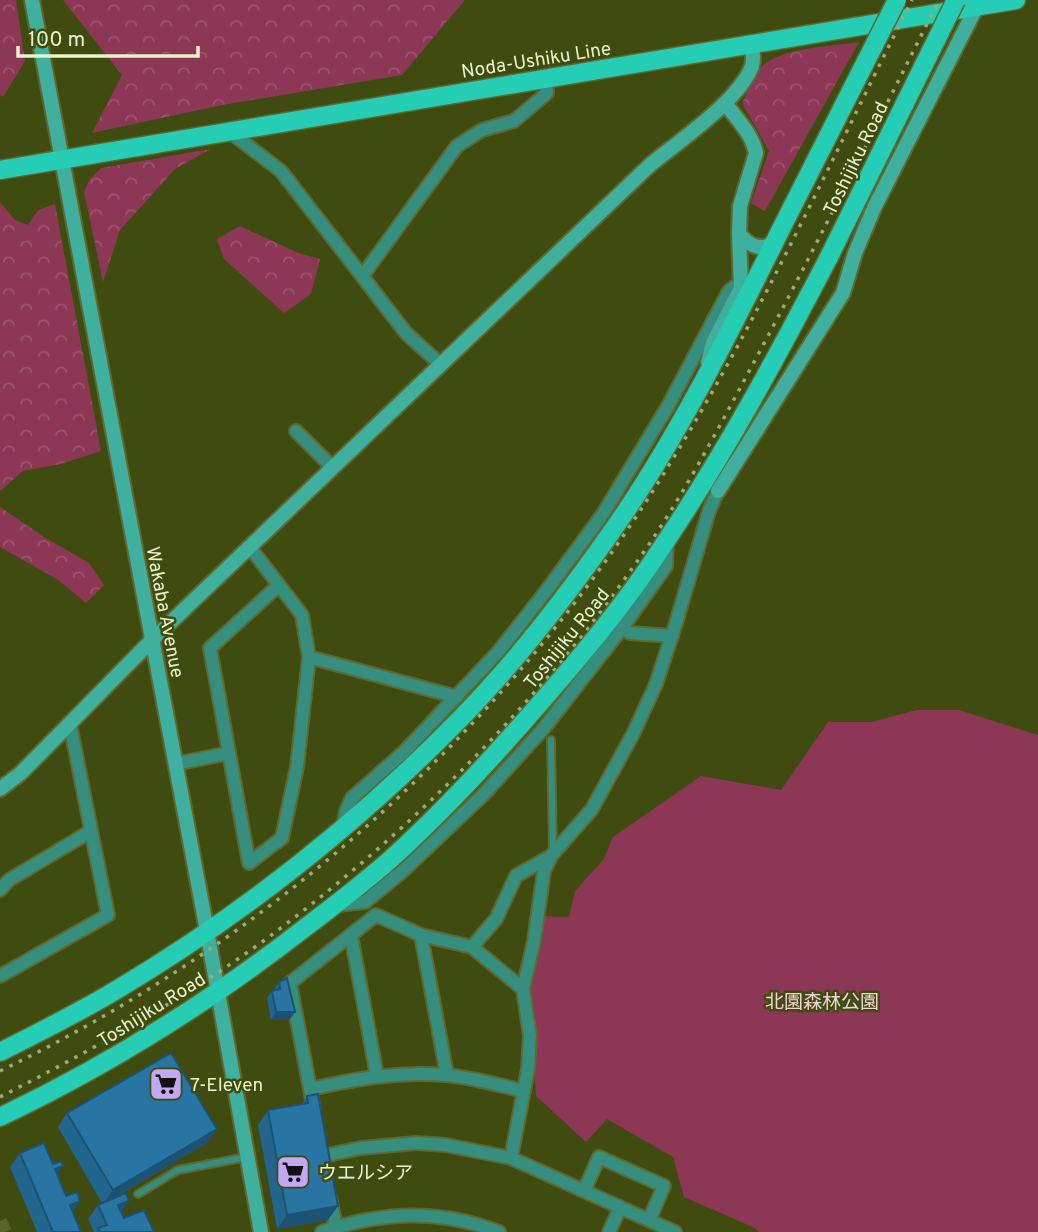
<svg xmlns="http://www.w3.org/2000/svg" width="1038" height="1232" viewBox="0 0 1038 1232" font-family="Overpass,'Noto Sans JP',sans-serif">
	<defs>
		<pattern id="forest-crowns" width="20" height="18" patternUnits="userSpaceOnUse" patternTransform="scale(1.75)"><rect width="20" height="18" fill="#8d3757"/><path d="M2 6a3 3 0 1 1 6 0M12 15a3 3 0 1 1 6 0" fill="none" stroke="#9d546e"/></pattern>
	</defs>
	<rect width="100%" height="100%" fill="#404b0f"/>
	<path fill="#8d3757" d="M916 710H959L1038 735V1232H759L755 1228 684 1197 673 1157 607 1119 586 1142 536 1096 528 985 542 916 569 917 575 891 604 859 613 837 701 776 781 790 828 722H872Z"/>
	<g fill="url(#forest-crowns)">
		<path d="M0 0H16L25 61 3 97 0 95Z"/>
		<path d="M63 0H465L402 75 222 105 92 133 122 75Z"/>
		<path d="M859 42 765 211 751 203 769 151 742 103C748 92 753 79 760 69 775 48 834 46 859 42Z"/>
		<path d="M211 149 175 169 120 230 103 282 84 192 89 180 101 168Z"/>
		<path d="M0 202 15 220 28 225 38 210 55 204 101 451 61 464 23 471 0 491Z"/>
		<path d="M240 226 298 253 320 259 311 294 284 313 224 259 217 239Z"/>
		<path d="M0 507 44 537 89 563 104 585 86 603 57 579 0 547Z"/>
	</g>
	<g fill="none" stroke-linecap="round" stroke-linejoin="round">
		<path stroke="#59642b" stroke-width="14" stroke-dasharray="14 7" stroke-linecap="butt" d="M0 1221 5 1232"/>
		<defs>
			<g id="lane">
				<path d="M551 740 553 852"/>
				<path d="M138 1194 178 1170 247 1157"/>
			</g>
			<g id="street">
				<path d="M230 132 281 171 406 333 440 364"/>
				<path d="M363 275 457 146 482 130 514 121 547 93 546 79"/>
				<path d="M296 431 332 467"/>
				<path d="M249 546 302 615 309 657 297 767 282 838 249 863 210 648 279 585"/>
				<path d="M622 628 630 633 672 636"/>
				<path d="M309 657 457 697"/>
				<path d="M175 764 229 753"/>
				<path d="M343 828 346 811 352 798 405 751 499 651 547 590 603 514 668 406 729 291 734 287 748 288"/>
				<path d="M0 890 9 880 91 831"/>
				<path d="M337 905 365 902 405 869 483 795 544 728 622 628 666 566 667 540"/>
				<path d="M351 935 377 1076"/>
				<path d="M421 935 447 1075"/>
				<path d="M472 947 496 919 516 876 551 856"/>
				<path d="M0 976 108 915 70 724"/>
				<path d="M523 989 534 941 544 871 551 856 592 809 633 734 656 684 676 623 709 511 718 491"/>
				<path d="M311 1089C355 1079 398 1071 445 1075 471 1077 498 1085 524 1091"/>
				<path d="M314 1110 290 983 376 915 421 935 472 947 523 989 530 1036 528 1069 511 1158"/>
				<path d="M323 1156 361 1148 416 1143 446 1145 511 1158 675 1232"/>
				<path d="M584 1191 599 1157 664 1186 649 1220"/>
				<path d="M330 1197 336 1227"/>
				<path d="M322 1232C381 1211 441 1209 499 1232"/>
				<path d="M609 1232 620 1208"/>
			</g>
			<g id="secondary">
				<path d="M32 0 207 931 261 1232"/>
				<path d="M739 234C749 245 758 251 773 244"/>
				<path d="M708 362 713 343 741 288 739 234 740 206 756 153C752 134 737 119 725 103"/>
				<path d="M718 491 843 293 855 253 874 208 980 0"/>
				<path d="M0 789 21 773 151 641 650 165C679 141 739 101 752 66 754 59 753 52 752 45"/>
			</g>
			<g id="primary">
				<path d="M0 170 1016 0"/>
				<path d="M0 1052C40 1032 80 1012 118 989 242 915 358 823 459 720 521 657 576 584 626 511 685 423 733 326 780 231"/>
				<path d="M0 1117C109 1065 211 1001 306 927 335 905 365 882 392 858 448 807 499 751 548 694 590 646 630 597 664 544 726 452 778 355 829 257"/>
			</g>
		</defs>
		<use href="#lane" stroke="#5e6931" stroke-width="10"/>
		<use href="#street" stroke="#5e6931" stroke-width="16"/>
		<use href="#secondary" stroke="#5e6931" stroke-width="18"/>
		<use href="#primary" stroke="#5e6931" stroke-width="21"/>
		<use href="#lane" stroke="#358e7e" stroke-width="6"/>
		<use href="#street" stroke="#358e7e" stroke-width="12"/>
		<use href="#secondary" stroke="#3eb09d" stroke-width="14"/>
		<use href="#primary" stroke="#26cdb5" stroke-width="18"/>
		<g stroke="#9faa7a" stroke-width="3.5" stroke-dasharray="3.5 7" stroke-linecap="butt">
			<path d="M0 1071C267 942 498 737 656 486 753 333 830 162 912 0"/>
			<path d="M0 1097C90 1051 180 1001 262 942 405 837 534 708 636 563 684 496 721 423 760 351 822 235 880 117 939 0"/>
		</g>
		<defs>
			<g id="primary-bridge">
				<path d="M780 231 897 0"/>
				<path d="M829 257 956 0"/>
			</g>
		</defs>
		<use href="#primary-bridge" stroke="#5e6931" stroke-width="21" stroke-linecap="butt"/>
		<use href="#primary-bridge" stroke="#26cdb5" stroke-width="18"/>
	</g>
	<g fill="#22658d">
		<path d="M279 982 290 1019 271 1020 267 998 272 991 274 990Z"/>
		<path d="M307 1096 328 1220 277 1229 258 1125 268 1110 301 1105Z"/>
		<path d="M67 1113 207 1143 114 1198 124 1218 154 1232H94L88 1219 98 1205 102 1203 58 1127Z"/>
		<path d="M20 1153 53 1164 63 1166 57 1174 81 1232H37L10 1167Z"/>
	</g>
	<g fill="#1c5273">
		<path d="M276 1012H295L290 1019 271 1020Z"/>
		<path d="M217 1129 207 1143 103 1204 113 1190Z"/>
		<path d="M63 1166 53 1180 55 1169Z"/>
		<path d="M80 1201 70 1215V1205Z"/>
		<path d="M129 1201 119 1215 118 1205Z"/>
		<path d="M338 1206 328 1220 277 1229 287 1215Z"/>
	</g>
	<g fill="#2875a4" stroke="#1c5273" stroke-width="2">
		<path d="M287 978 295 1012H276L272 991 280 989 279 982Z"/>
		<path d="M171 1053 217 1129 113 1190 67 1113Z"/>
		<path d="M318 1094 338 1206 287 1215 268 1110 308 1103 307 1096Z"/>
		<path d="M44 1143 53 1164 61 1161 63 1166 55 1169 66 1196 77 1192 80 1201 70 1205 81 1232H53L20 1153Z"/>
		<path d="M126 1193 129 1201 118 1205 124 1218 144 1210 154 1232H100L98 1228 107 1225 98 1205Z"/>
	</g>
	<defs>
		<symbol id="supermarket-square" viewBox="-11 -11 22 22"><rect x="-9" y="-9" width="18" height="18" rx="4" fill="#c2a8f3" stroke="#404b0f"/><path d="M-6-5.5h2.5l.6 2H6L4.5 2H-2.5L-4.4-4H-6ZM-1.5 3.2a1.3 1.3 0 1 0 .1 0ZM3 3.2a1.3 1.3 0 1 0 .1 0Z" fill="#111"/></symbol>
	</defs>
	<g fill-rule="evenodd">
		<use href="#supermarket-square" x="147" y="1065" width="38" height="38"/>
		<use href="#supermarket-square" x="274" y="1153" width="38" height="38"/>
	</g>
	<g text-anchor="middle" stroke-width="5" stroke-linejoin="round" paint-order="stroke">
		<g font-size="19" fill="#e8f3cc" stroke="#404b0f">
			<text transform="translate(536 59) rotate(-9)" y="7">Noda-Ushiku Line</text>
			<text transform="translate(855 158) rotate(-64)" y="7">Toshijiku Road</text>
			<text transform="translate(166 612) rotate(79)" y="7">Wakaba Avenue</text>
			<text transform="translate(566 638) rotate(-51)" y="7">Toshijiku Road</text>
			<text transform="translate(151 1009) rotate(-32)" y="7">Toshijiku Road</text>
		</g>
		<g font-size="19" fill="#efd3da" stroke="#404b0f">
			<text x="822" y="1008">北園森林公園</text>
		</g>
		<g font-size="19" fill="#e8f3cc" stroke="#404b0f" text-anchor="start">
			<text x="190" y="1091">7-Eleven</text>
			<text x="318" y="1179">ウエルシア</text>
		</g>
	</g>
	<path d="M18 46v10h180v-10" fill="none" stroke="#e8f3cc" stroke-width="3.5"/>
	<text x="28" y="46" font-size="21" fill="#e8f3cc" stroke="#404b0f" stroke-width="5" paint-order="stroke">100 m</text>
</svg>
